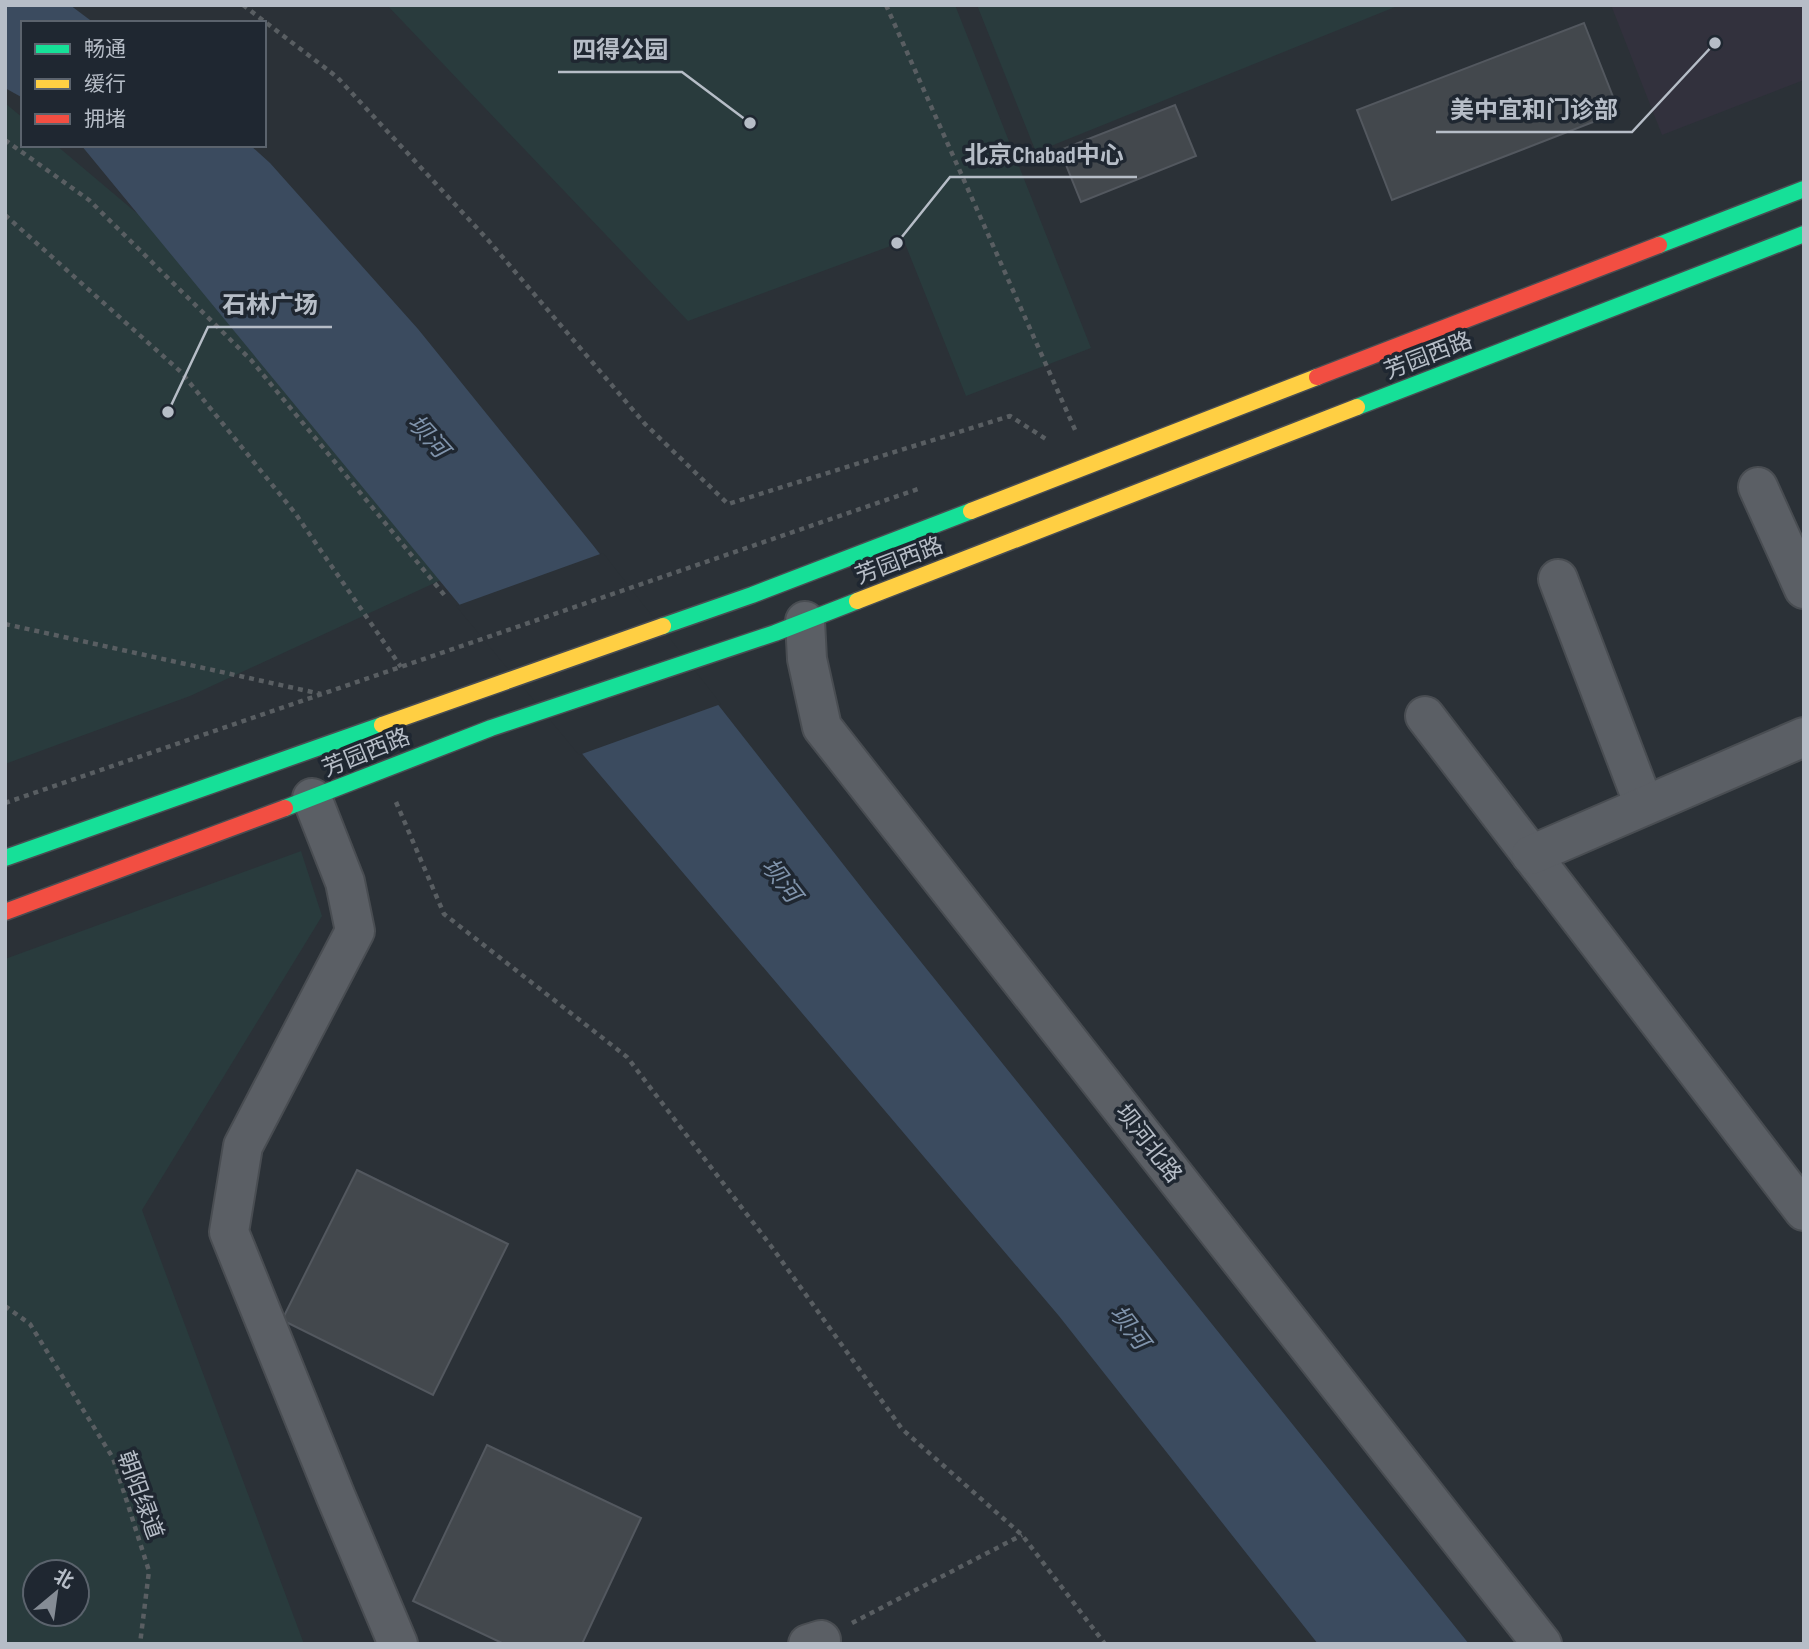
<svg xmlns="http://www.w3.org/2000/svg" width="1809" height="1649" viewBox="0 0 1809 1649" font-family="'Sofia Sans Condensed','Noto Sans SC',sans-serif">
	<rect width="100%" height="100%" fill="#2b3137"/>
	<path fill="#32313d" d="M1611 5H1804V80L1662 135Z"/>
	<g fill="#293b3d" fill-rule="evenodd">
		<path d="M387 5H955L1091 348 966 396 904 241 688 321Z"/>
		<path d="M977 5H1400L1036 152Z"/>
		<path d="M5 103 23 118V145H56L190 258 469 567 190 696 5 764Z"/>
		<path d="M301 851 322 916 142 1210 304 1644H5V959ZM77 1572V1614H35V1572Z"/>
	</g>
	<g fill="#3b4b5f">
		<path d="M5 5H70L94 23H23V98L5 88Z"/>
		<path d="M81 145H250L270 163 418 329 592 544 872 901 1469 1644H1318L1059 1316 584 756Z"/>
	</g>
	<path fill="#2b3137" d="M603 553 721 704 579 755 456 606Z"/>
	<g fill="#43484d" stroke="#53585f" stroke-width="2">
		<path d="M1584 23 1619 112 1392 200 1357 110Z"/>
		<path d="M1175 105 1196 156 1081 202 1060 150Z"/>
		<path d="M357 1170 508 1244 433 1395 282 1320Z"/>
		<path d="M487 1445 641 1518 582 1644H504L413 1601Z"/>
	</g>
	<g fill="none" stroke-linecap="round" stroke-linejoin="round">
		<defs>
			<g id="street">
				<path d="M1758 487 1804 589"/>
				<path d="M1558 579 1644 805"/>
				<path d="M805 621 807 659 822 727 1542 1644"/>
				<path d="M1425 716 1804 1211"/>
				<path d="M312 798 345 882 355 931 243 1146 229 1232 336 1497 398 1644"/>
				<path d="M1531 855 1804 737"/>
				<path d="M808 1644 821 1640"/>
			</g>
			<g id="fast">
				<path d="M1659 245 1804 189"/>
				<path d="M1357 407 1804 234"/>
				<path d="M663 626 752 595 971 511"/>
				<path d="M285 808 491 728 775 633 857 601"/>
				<path d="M5 858 382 725"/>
			</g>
			<g id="slow">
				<path d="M971 511 1317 377"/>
				<path d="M857 601 1357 407"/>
				<path d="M382 725 663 626"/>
			</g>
			<g id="jam">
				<path d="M1317 377 1659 245"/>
				<path d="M5 912 285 808"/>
			</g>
		</defs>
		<use href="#street" stroke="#494d52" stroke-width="42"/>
		<use href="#fast" stroke="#494d52" stroke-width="19"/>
		<use href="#slow" stroke="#494d52" stroke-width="19"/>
		<use href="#jam" stroke="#494d52" stroke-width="19"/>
		<g stroke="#595e62" stroke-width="4.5" stroke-dasharray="5 5" stroke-linecap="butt">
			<path d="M243 5 337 77 488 240 645 424 728 504 1010 416 1049 441"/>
			<path d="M886 5 1076 432"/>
			<path d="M5 140 89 200 251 360 446 597"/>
			<path d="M5 215 181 372 295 513 401 667"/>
			<path d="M5 624 321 694"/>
			<path d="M396 802 444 914 627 1057 771 1246 902 1429 1022 1535 1105 1644"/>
			<path d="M5 803 918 489"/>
			<path d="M5 1306 30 1324 113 1458 149 1571 140 1644"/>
			<path d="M852 1623 1022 1535"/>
		</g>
		<use href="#street" stroke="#5b5f65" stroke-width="38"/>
		<use href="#fast" stroke="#16e098" stroke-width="16"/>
		<use href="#slow" stroke="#ffcf43" stroke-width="16"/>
		<use href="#jam" stroke="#f24e42" stroke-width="16"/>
	</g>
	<g text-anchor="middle" stroke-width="7" stroke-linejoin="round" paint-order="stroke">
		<g font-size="23" fill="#b6bdc7" stroke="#1f2731">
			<text transform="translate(1428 355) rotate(-21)" y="8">芳园西路</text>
			<text transform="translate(899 560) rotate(-21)" y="8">芳园西路</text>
			<text transform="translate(366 752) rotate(-22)" y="8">芳园西路</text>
			<text transform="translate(1149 1143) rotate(52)" y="8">坝河北路</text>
			<text transform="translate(141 1495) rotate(70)" y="8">朝阳绿道</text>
		</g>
		<g font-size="24" font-style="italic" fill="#8094ac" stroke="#1f2731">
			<text transform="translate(428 436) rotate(48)" y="8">坝河</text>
			<text transform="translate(781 880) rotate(52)" y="8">坝河</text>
			<text transform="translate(1129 1327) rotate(52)" y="8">坝河</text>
		</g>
	</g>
	<path fill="none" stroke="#b6bdc7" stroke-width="2.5" d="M750 123L682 72H558M1715 43L1632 132H1436M897 243L950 177H1137M168 412L208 327H332"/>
	<g fill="#b6bdc7" stroke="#1f2731" stroke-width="2.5">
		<circle cx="750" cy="123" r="7"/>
		<circle cx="1715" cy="43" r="7"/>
		<circle cx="897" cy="243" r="7"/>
		<circle cx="168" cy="412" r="7"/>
	</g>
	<g font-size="24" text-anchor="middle" font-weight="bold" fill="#b6bdc7" stroke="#1f2731" stroke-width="7" stroke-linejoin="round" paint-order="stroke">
		<text x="620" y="58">四得公园</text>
		<text x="1534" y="118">美中宜和门诊部</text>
		<text x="1044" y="163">北京Chabad中心</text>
		<text x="270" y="313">石林广场</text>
	</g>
	<rect width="1809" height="1649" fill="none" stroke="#b6bdc7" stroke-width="14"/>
	<rect x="21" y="21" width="245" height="126" fill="#1f2731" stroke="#5b636d" stroke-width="2"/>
	<rect x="35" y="44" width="35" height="10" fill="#16e098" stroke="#5b636d" stroke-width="2"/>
	<text x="84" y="56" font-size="21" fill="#b6bdc7">畅通</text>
	<rect x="35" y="79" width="35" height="10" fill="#ffcf43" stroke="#5b636d" stroke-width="2"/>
	<text x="84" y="91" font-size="21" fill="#b6bdc7">缓行</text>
	<rect x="35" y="114" width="35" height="10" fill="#f24e42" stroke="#5b636d" stroke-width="2"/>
	<text x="84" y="126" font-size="21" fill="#b6bdc7">拥堵</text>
	<g transform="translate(56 1593) rotate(29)"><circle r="33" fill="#1f2731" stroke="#5b636d" stroke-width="2"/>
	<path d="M0-5L12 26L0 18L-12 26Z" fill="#858c95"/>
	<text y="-10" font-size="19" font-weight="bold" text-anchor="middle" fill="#b6bdc7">北</text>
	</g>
</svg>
